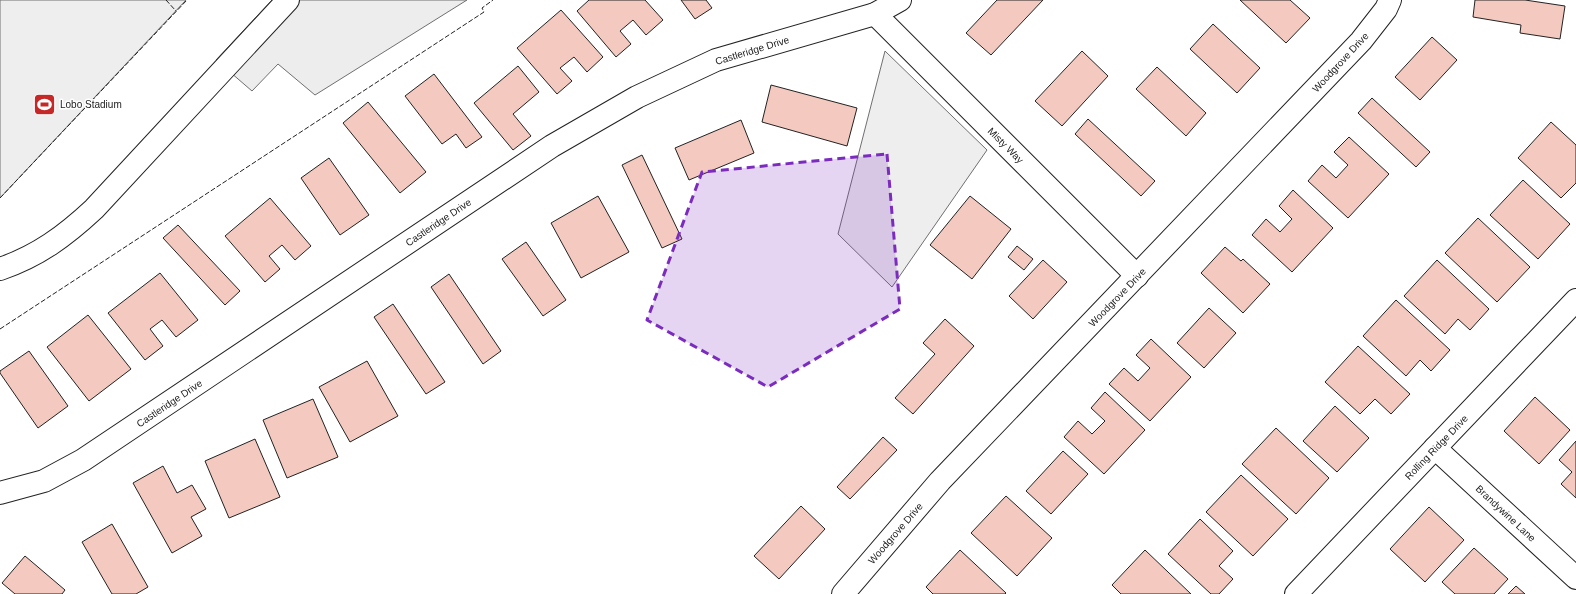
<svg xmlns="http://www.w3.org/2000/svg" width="1576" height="594" viewBox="0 0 1576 594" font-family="Helvetica,sans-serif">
	<rect width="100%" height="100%" fill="#fff"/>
	<g fill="#eee" stroke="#6f6f6f">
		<path d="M0 0H186L0 198Z"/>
		<path d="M885 51 987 150 892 287 838 234Z"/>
	</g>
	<path fill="#ededed" stroke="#6f6f6f" d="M272 0H467L315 95 278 64 252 91 216 60Z"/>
	<g fill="#f3c9c0" stroke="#222">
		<path d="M589 0H645L663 20 646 35 633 20 620 31 631 44 616 57 577 11Z"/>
		<path d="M681 0H706L712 8 695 19Z"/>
		<path d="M997 0H1043L991 55 966 33Z"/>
		<path d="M1240 0H1290L1310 18 1286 43Z"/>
		<path d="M1475 0H1525L1565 6 1560 39 1520 33 1521 25 1473 17Z"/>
		<path d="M561 10 603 57 587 72 574 57 560 68 572 81 557 94 517 48Z"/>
		<path d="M1213 24 1260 68 1237 93 1190 49Z"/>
		<path d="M1432 37 1457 60 1420 100 1395 77Z"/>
		<path d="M1082 51 1108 76 1062 126 1035 101Z"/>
		<path d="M518 66 539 92 513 114 531 136 513 150 474 103Z"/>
		<path d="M1157 67 1206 113 1186 136 1136 89Z"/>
		<path d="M434 74 482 137 466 148 456 134 442 144 405 96Z"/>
		<path d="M771 85 857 108 847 146 762 122Z"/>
		<path d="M1372 98 1430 152 1416 167 1358 113Z"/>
		<path d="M368 102 426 172 400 193 343 123Z"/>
		<path d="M1088 119 1155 181 1141 196 1075 134Z"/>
		<path d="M741 120 754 153 689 180 675 148Z"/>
		<path d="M1551 122 1576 145V183L1561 198 1518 158Z"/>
		<path d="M1349 137 1389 174 1348 218 1308 181 1322 165 1336 178 1348 165 1334 152Z"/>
		<path d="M642 155 682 239 662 248 622 165Z"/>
		<path d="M329 158 369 215 340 235 301 178Z"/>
		<path d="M1523 180 1570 224 1538 259 1490 215Z"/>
		<path d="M1293 190 1333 228 1292 272 1252 235 1266 219 1280 232 1292 219 1279 206Z"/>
		<path d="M598 196 629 252 581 278 551 223Z"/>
		<path d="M970 196 1011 229 972 279 930 245Z"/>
		<path d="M270 198 311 246 295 260 282 245 269 256 280 269 265 282 225 236Z"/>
		<path d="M1478 218 1530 267 1497 302 1445 253Z"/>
		<path d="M178 225 240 291 225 305 163 238Z"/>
		<path d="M526 242 566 300 543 316 502 259Z"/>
		<path d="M1017 246 1033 259 1024 270 1008 257Z"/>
		<path d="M1225 247 1241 261 1243 259 1270 284 1243 313 1201 273Z"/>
		<path d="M1043 260 1067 282 1033 319 1009 296Z"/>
		<path d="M1437 260 1489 309 1470 330 1458 319 1445 334 1404 296Z"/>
		<path d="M160 273 198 320 176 337 162 320 150 329 163 346 145 360 108 313Z"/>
		<path d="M449 274 501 351 483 364 431 287Z"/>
		<path d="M1396 300 1450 350 1431 371 1420 360 1406 376 1363 336Z"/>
		<path d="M393 304 445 382 426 394 374 317Z"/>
		<path d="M1209 308 1236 333 1204 368 1177 343Z"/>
		<path d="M88 315 131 369 89 401 47 347Z"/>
		<path d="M945 319 974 346 913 414 895 398 935 354 923 343Z"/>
		<path d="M1151 339 1191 377 1150 421 1109 384 1124 368 1138 381 1150 368 1136 355Z"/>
		<path d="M1358 346 1410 394 1391 414 1375 399 1360 414 1325 382Z"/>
		<path d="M29 351 68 406 38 428 0 373V371Z"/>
		<path d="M367 361 398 416 350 442 319 387Z"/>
		<path d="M1105 392 1145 430 1104 474 1064 437 1078 421 1092 434 1105 421 1091 408Z"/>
		<path d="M1535 397 1570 430 1539 464 1504 431Z"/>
		<path d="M313 399 338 457 287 478 263 420Z"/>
		<path d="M1335 406 1369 438 1337 472 1303 441Z"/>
		<path d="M1276 428 1329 478 1296 514 1242 464Z"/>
		<path d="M883 437 897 450 850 499 837 487Z"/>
		<path d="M255 439 280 497 229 518 205 461Z"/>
		<path d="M1576 441V498L1561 484 1572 472 1559 460Z"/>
		<path d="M1063 451 1088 474 1051 514 1026 491Z"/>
		<path d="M163 466 177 493 192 485 206 509 191 517 202 536 172 553 133 483Z"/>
		<path d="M1241 475 1288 519 1253 556 1206 512Z"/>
		<path d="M1006 496 1052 538 1017 576 971 533Z"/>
		<path d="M801 506 825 529 779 579 754 556Z"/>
		<path d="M1429 507 1464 540 1425 582 1390 549Z"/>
		<path d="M1200 519 1233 551 1219 566 1233 579 1219 594H1211L1168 554Z"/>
		<path d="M112 524 148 587 136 594H112L82 542Z"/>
		<path d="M1474 548 1508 579 1494 594H1455L1442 582Z"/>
		<path d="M960 550 1006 593 1005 594H933L926 587Z"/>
		<path d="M1145 550 1191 594H1121L1112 585Z"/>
		<path d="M25 556 65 590 62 594H15L2 583Z"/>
		<path d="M1516 586 1525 594H1508Z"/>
	</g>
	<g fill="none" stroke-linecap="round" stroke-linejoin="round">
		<defs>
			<g id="minor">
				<path d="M875 14 1137 276"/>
				<path d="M0 269C38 256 65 236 94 209L288 0"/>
				<path d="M1435 448 1576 578"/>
				<path d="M0 493 44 481 83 460 552 146 637 97 716 60 875 14 900 0"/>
				<path d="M843 594 940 481 1361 41 1386 9 1390 0"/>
				<path d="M1296 594 1576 300"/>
			</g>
		</defs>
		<use href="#minor" stroke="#222" stroke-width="24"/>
		<use href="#minor" stroke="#fff" stroke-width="22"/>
		<g stroke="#222" stroke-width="1" stroke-dasharray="5 2" stroke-linecap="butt">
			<path d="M166 0 176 11"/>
			<path d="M0 198 187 0"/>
			<path d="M0 329 484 12 482 8 493 0"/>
		</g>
	</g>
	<path fill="#7b2cbf" fill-opacity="0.2" stroke="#7b2cbf" stroke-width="3" stroke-dasharray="8 5" stroke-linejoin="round" d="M887 154 900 309 768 387 647 320 702 172Z"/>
	<defs>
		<symbol id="stadium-square" viewBox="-11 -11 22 22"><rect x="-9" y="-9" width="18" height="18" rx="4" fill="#c62828" stroke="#fff"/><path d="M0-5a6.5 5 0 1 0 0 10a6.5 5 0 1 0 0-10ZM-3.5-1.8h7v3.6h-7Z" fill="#fff"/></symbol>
	</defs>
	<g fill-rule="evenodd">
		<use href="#stadium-square" x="32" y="92" width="25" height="25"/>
	</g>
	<g text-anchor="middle" stroke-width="3" stroke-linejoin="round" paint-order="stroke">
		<g font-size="10" fill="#222" stroke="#fff">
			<text transform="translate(752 50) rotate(-17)" y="4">Castleridge Drive</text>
			<text transform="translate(1340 62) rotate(-47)" y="4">Woodgrove Drive</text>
			<text transform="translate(1006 145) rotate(45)" y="4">Misty Way</text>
			<text transform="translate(438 222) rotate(-34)" y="4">Castleridge Drive</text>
			<text transform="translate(1117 297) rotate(-46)" y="4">Woodgrove Drive</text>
			<text transform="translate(169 403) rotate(-34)" y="4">Castleridge Drive</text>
			<text transform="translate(1436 447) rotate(-46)" y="4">Rolling Ridge Drive</text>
			<text transform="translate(1506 513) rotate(43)" y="4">Brandywine Lane</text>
			<text transform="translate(895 533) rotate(-49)" y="4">Woodgrove Drive</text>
		</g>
		<g font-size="10" fill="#222" stroke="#fff" text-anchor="start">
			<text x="60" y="108">Lobo Stadium</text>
		</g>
	</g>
</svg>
